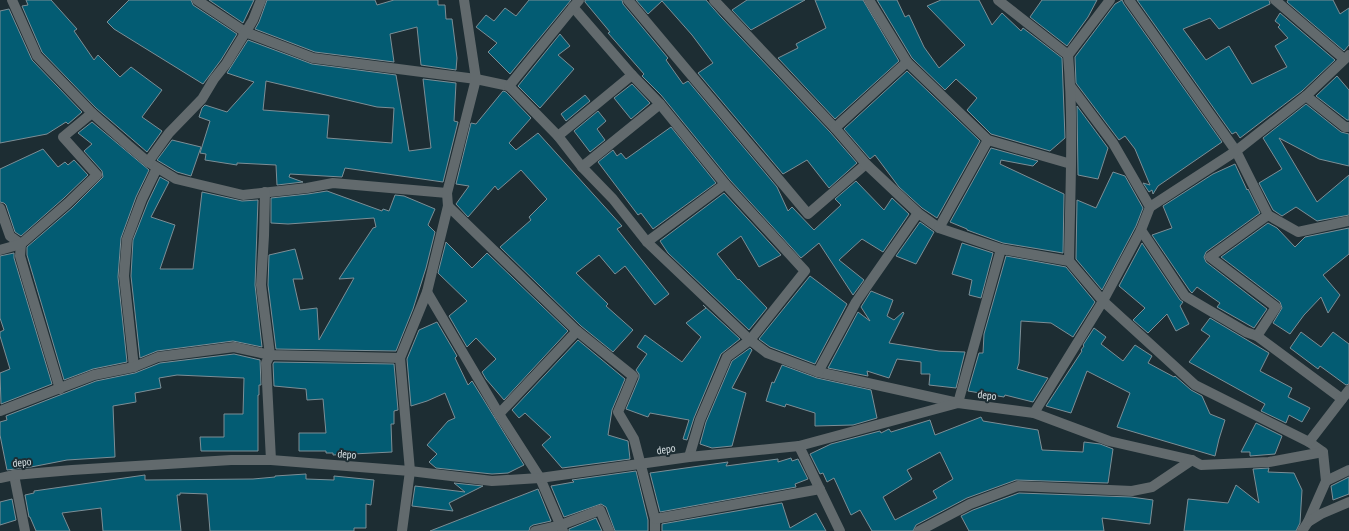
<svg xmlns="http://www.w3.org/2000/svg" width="1349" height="531" viewBox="0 0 1349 531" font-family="'PT Sans Narrow',sans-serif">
	<rect width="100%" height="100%" fill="#1d2d33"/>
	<g fill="#035c73" stroke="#7c8e96" fill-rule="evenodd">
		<path d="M26 0H51L77 29 74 31 94 60 98 55 120 77 131 67 162 90 142 117 162 131 147 152 96 108 42 52 22 6 28 5Z"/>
		<path d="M129 0H191L193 5 237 34 221 60 203 84 114 29 107 22Z"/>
		<path d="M209 0H254L243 23Z"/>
		<path d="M267 0H375L377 5 394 0H438V5H445L446 19H452L457 58 456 70 421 65 417 27 390 34 394 62 315 52 255 29 259 22Z"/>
		<path d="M529 0H571L510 74 488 52 497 43 476 27 486 15 494 21 505 8 516 16Z"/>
		<path d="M585 0H622L623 4 668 58 666 60 683 84 688 81 777 187 788 211 792 207 814 230 841 205 835 199 856 181 884 210 892 198 909 214 883 252 862 239 839 260 864 280 853 295 819 243 801 258 730 180 661 95 642 76 644 74 608 33 610 32 585 2Z"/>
		<path d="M636 0H706L721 17 830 132 857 163 829 188 807 160 783 174 698 73 713 63 692 35 662 1 648 14Z"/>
		<path d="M747 0H805L751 30 732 10Z"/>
		<path d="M815 0H863L899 61 835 119 778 58 798 48 796 44 826 28Z"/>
		<path d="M877 0H897L905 17 909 15 924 47 939 68 965 45 927 6 941 0H979L992 25 1002 13 1021 31 1023 28 1062 58 1065 138 1050 151 991 134 967 110 977 98 956 79 945 90 912 58Z"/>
		<path d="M1042 0H1097L1088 17 1067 46 1030 17Z"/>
		<path d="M1122 0 1124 4 1222 142 1158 186 1153 194 1152 190 1149 192 1143 183 1150 185 1135 149 1125 136 1119 140 1076 83 1075 57 1115 4Z"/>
		<path d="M1137 0H1269L1270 4 1219 29 1210 18 1183 29 1206 60 1229 46 1252 84 1287 67 1275 46 1288 38 1278 27 1280 25 1275 21 1280 13 1335 60 1302 91 1240 138 1236 132 1232 134Z"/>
		<path d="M1288 0H1333L1340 14 1349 8V45L1344 51 1287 2Z"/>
		<path d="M9 9 32 60 82 112 68 124 66 122 47 134 0 143V11Z"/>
		<path d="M560 34 570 46 558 55 574 69 540 108 518 86Z"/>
		<path d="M248 40 312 64 396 75 409 151 431 148 423 79 456 83 454 121 458 122 443 182 345 168 342 177 290 174 289 177 303 182 277 185 276 165 237 163V165L205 160 206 154 200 153 210 121 199 117 202 108 205 105 227 112 254 82 227 73ZM266 81 377 107 394 108 392 143 327 138 329 115 263 110Z"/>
		<path d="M907 71 980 141 937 218 922 208 899 187 875 155 870 159 844 129Z"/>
		<path d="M1337 76 1349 90V120H1347L1316 96Z"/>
		<path d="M632 84 650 103 631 119 614 98Z"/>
		<path d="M503 91 506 92 531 118 509 143 516 150 538 133 622 226 617 229 669 294 655 305 625 266 615 274 599 255 576 273 608 304 606 306 633 330 613 352 581 326 500 247 531 220 529 217 547 199 521 170 498 190 495 186 468 217 456 204 469 186 456 184 471 123 476 124Z"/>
		<path d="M585 95 590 101 566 121 561 114Z"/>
		<path d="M1306 104 1341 132 1349 134V166L1319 159 1279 138 1317 202 1349 175V215L1317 221 1296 207 1282 216 1273 210 1259 183 1282 169 1263 138Z"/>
		<path d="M1077 106 1108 148 1098 179 1078 175Z"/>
		<path d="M598 111 606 121 597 129 605 140 590 152 574 131Z"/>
		<path d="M92 122 149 170 136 197 121 238 118 277 127 362 93 369 64 380 27 255V247L72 208 103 177 102 171 84 151 92 144 78 133Z"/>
		<path d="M671 127 716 183 653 229 641 213 638 215 598 162 613 150 617 156 621 153 626 159Z"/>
		<path d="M172 140 201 147 191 176 177 172 157 160Z"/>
		<path d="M991 148 1038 161 1033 166 1001 160 1000 164 1064 194 1063 253 1003 243 967 230V229L950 222Z"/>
		<path d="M43 149 58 167 65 162 68 165 74 160 88 175 64 198 21 236 15 232 6 205 4 203 0 202V169Z"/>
		<path d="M1235 164 1247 190 1248 189 1260 213 1206 252 1204 257 1206 262 1267 309 1254 328 1217 307 1220 303 1197 287 1192 293 1190 291 1152 235 1172 228 1163 206 1213 174Z"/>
		<path d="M1113 172 1125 176 1143 208 1136 226 1102 290 1076 259 1077 200 1096 208Z"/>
		<path d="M160 177 169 182 151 217 175 225 160 269H193L202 192 242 201 258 200 255 285 262 347 233 341 157 351 140 358 131 276 133 240 148 202Z"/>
		<path d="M327 191 382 211 383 209 389 211 395 195 404 196 435 209 428 225 435 232 426 268 413 309 396 351 276 349 268 285 269 255 295 249 303 279H293L300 310 317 308 319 340 354 278 339 279 373 228 376 227 374 218 288 224 271 223V198L308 194Z"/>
		<path d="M724 193 781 255 759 267 741 236 717 254 738 280 739 279 767 308 749 330 668 253 660 241Z"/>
		<path d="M920 222 934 232 916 264 896 256Z"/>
		<path d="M1268 223 1277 228 1295 247 1305 237 1349 228V254L1323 275 1340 295 1328 313 1321 297 1304 315 1290 334 1273 323 1282 308 1280 302 1221 257Z"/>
		<path d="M446 242 472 268 487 253 568 331 504 400 486 379 482 372 496 359 476 338 467 347 449 316 467 301 438 273Z"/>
		<path d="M962 243 993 253 981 298 969 295 972 280 952 274Z"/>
		<path d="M1142 243 1180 300 1183 302 1180 306 1189 324 1176 331 1167 314 1148 333 1133 320 1145 308 1119 286Z"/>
		<path d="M14 253V258L52 384 1 404 0 373 10 369 0 336V332L4 330 0 318V256Z"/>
		<path d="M1006 256 1066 267 1095 302 1073 337 1051 323 1021 321 1019 363 1017 369 1048 378 1033 402 1005 395 1004 397 968 391 979 353H983L984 334Z"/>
		<path d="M810 276 847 304 815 364 770 347 759 339Z"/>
		<path d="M871 291 893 300 887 316 894 320 903 312 904 313 889 343 939 351 965 352 956 388 929 385 930 374H921V362L897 359 889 378 867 371 868 376 828 368 858 312 870 321 861 307Z"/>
		<path d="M703 305 740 339 721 354 694 418 687 440 683 439 689 420 650 413 648 417 626 409 639 378V374L636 370 647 354 637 347 645 335 682 362 701 337 686 323 706 308Z"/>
		<path d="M1210 318 1269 353 1260 371 1292 388 1288 397 1310 408 1302 422 1289 415 1286 423 1261 411 1265 404 1189 362 1210 336 1201 330Z"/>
		<path d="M437 322 457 356 455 358 468 385 472 381 524 465 508 473 492 474 436 468 429 462 437 454 427 445 448 421 455 418 445 393 427 401 411 406 407 359 419 330Z"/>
		<path d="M1094 328 1106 337 1101 344 1123 361 1135 345 1152 356 1148 363 1174 377 1175 376 1191 390 1202 396 1210 414 1225 420 1219 439 1215 456 1117 427 1130 393 1087 371 1071 413 1046 406 1082 351 1081 350 1084 346 1083 345Z"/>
		<path d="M1301 332 1321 347 1333 332 1349 344V384L1346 385 1320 366 1318 369 1290 348Z"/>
		<path d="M578 340 625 379 612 410 608 435 628 441 630 459 562 468 542 445 551 437 525 413 519 418 512 410Z"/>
		<path d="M750 348 752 350 732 388 746 393 732 446 712 448 700 444 706 422 732 361Z"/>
		<path d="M234 354 260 360 261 385H259V395H258V451H201L200 437H224V414H243L244 378 177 375 159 378 161 388 135 393 136 402 113 406 115 457 67 460 31 467 7 470 0 435V422L7 420 6 416 96 381 135 373 160 363Z"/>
		<path d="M274 362 394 364 398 410 394 411V424H391L392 452 333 455V453H326V451H299V433H326L323 399 307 400 306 389 274 386 273 364Z"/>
		<path d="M782 365 817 378 871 390 877 418 853 425 815 426V413L786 404 785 407 766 401 772 382 774 383Z"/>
		<path d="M981 417 983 421 1038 430 1042 450 1083 452 1084 442 1100 444 1113 449 1108 483 1016 480 967 498 916 525 913 531H872L860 510 851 515 834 478 827 482 823 473 820 474 810 454 831 444 880 431 881 433 889 429 891 432 930 420 935 435ZM940 452 953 479 933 491 937 498 895 520 883 497 912 479 907 470Z"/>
		<path d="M1256 423 1282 436 1275 454 1250 456V452H1241Z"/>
		<path d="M791 458 792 461 798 459 808 479 795 484 796 487 660 512 650 473 728 462 726 466 778 459V462Z"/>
		<path d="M1269 468 1268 472 1294 473 1302 490 1300 523 1296 531H1184L1188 499 1228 503 1236 485 1259 503 1253 469Z"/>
		<path d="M636 471 648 520V531H615L606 507 601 504 564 517 551 486 574 482 572 480Z"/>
		<path d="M306 474V479L334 480V476L374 480 371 505 366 504V528H354V531H210L207 494 180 493V495H177L181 531H103L101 508 62 513 70 531H36L30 517H29L25 495 34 493V491L145 475V480L253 479 275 477V476Z"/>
		<path d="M1349 477V494L1333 500 1331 486Z"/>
		<path d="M454 483 483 486 449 503 453 511 412 506 415 486 465 492Z"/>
		<path d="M538 489 551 521 533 525 530 527 529 531H430Z"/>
		<path d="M1019 493 1131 497 1153 500 1150 524 1102 518 1104 531H969L961 516 973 510Z"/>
		<path d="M12 499 16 520 0 525V502Z"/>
		<path d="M782 503 790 528 816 513 826 531H662V524Z"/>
		<path d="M596 518 602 531H569V529Z"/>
	</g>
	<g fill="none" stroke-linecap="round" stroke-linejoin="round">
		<g stroke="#626a6d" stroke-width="10">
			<path d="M12 0 37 56 92 113 128 145 148 162 176 179 243 195 307 188 333 183 447 193"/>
			<path d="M197 0 245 32 313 58 476 79 509 86 558 136 582 167 613 199 647 242 750 340 767 353 818 372 958 403 1001 249"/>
			<path d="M628 0 808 214 866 164"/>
			<path d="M714 0 835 128 866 164 918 213 939 228 1001 249 1069 261 1103 301 1195 385 1309 442 1323 452 1326 481 1308 522 1302 531"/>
			<path d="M869 0 907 62 988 140 1071 164"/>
			<path d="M998 0 1068 55"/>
			<path d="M1129 0 1236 151 1268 215 1298 232 1349 221"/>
			<path d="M1275 0 1344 59"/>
			<path d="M573 7 632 75 660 104 725 184 805 271 750 340 727 357 700 420 689 457"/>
			<path d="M509 86 579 0"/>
			<path d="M1071 87 1113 143 1150 207 1141 230 1185 296 1246 332 1257 336 1342 399"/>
			<path d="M1306 96 1345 127H1349"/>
			<path d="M835 128 907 62"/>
			<path d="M558 136 632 75"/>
			<path d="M148 162 169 133 202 99 214 79 226 64 253 20 261 0"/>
			<path d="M582 167 660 104"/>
			<path d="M265 192 264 236 261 285 270 355 266 363 271 460"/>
			<path d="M448 206 577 331 633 376 618 412 634 439 655 519V531"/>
			<path d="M1150 207 1236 151 1306 96 1349 55"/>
			<path d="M0 208 10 236 21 244 20 256 27 280 60 389"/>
			<path d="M939 228 988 140"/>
			<path d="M647 242 725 184"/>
			<path d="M0 250 21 244 68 203 97 175 63 137 92 113"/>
			<path d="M1069 261C1070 192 1074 123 1068 55L1110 0"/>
			<path d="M427 292 499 414 540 478 563 531"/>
			<path d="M1257 336 1276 307 1210 257 1268 215"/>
			<path d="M134 367 124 276 127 239 142 199 157 168"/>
			<path d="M818 372 856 302 918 213"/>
			<path d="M0 411 94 375 134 367 158 357 234 347 270 355 400 358"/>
			<path d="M1034 413 1103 301 1141 230"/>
			<path d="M499 414 577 331"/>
			<path d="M1309 442 1349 390"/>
			<path d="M799 446 840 531"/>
			<path d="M14 475 25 531"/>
			<path d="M0 478 14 475 72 470 231 460H271L410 471 492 481 540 478 689 457 799 446 958 403 1034 413 1109 441 1192 460 1201 465 1269 462 1323 452"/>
			<path d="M1326 481 1349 470"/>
			<path d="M655 519 820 489"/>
			<path d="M1308 522 1321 514 1349 502"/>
			<path d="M402 531 410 471 400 358 427 292 448 206 447 193 476 79 464 0"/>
			<path d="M535 531 561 525 600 510 609 531"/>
			<path d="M919 531 970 504 1018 486 1132 491 1152 487 1192 460"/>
		</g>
	</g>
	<g text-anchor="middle" stroke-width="4" stroke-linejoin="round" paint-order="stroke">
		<g font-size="11" fill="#d7e0e4" stroke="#1d2d33">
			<text transform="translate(987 395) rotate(7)" y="4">depo</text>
			<text transform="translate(666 449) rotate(-9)" y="4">depo</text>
			<text transform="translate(347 454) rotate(5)" y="4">depo</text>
			<text transform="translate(22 462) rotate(-6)" y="4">depo</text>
		</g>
	</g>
</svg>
